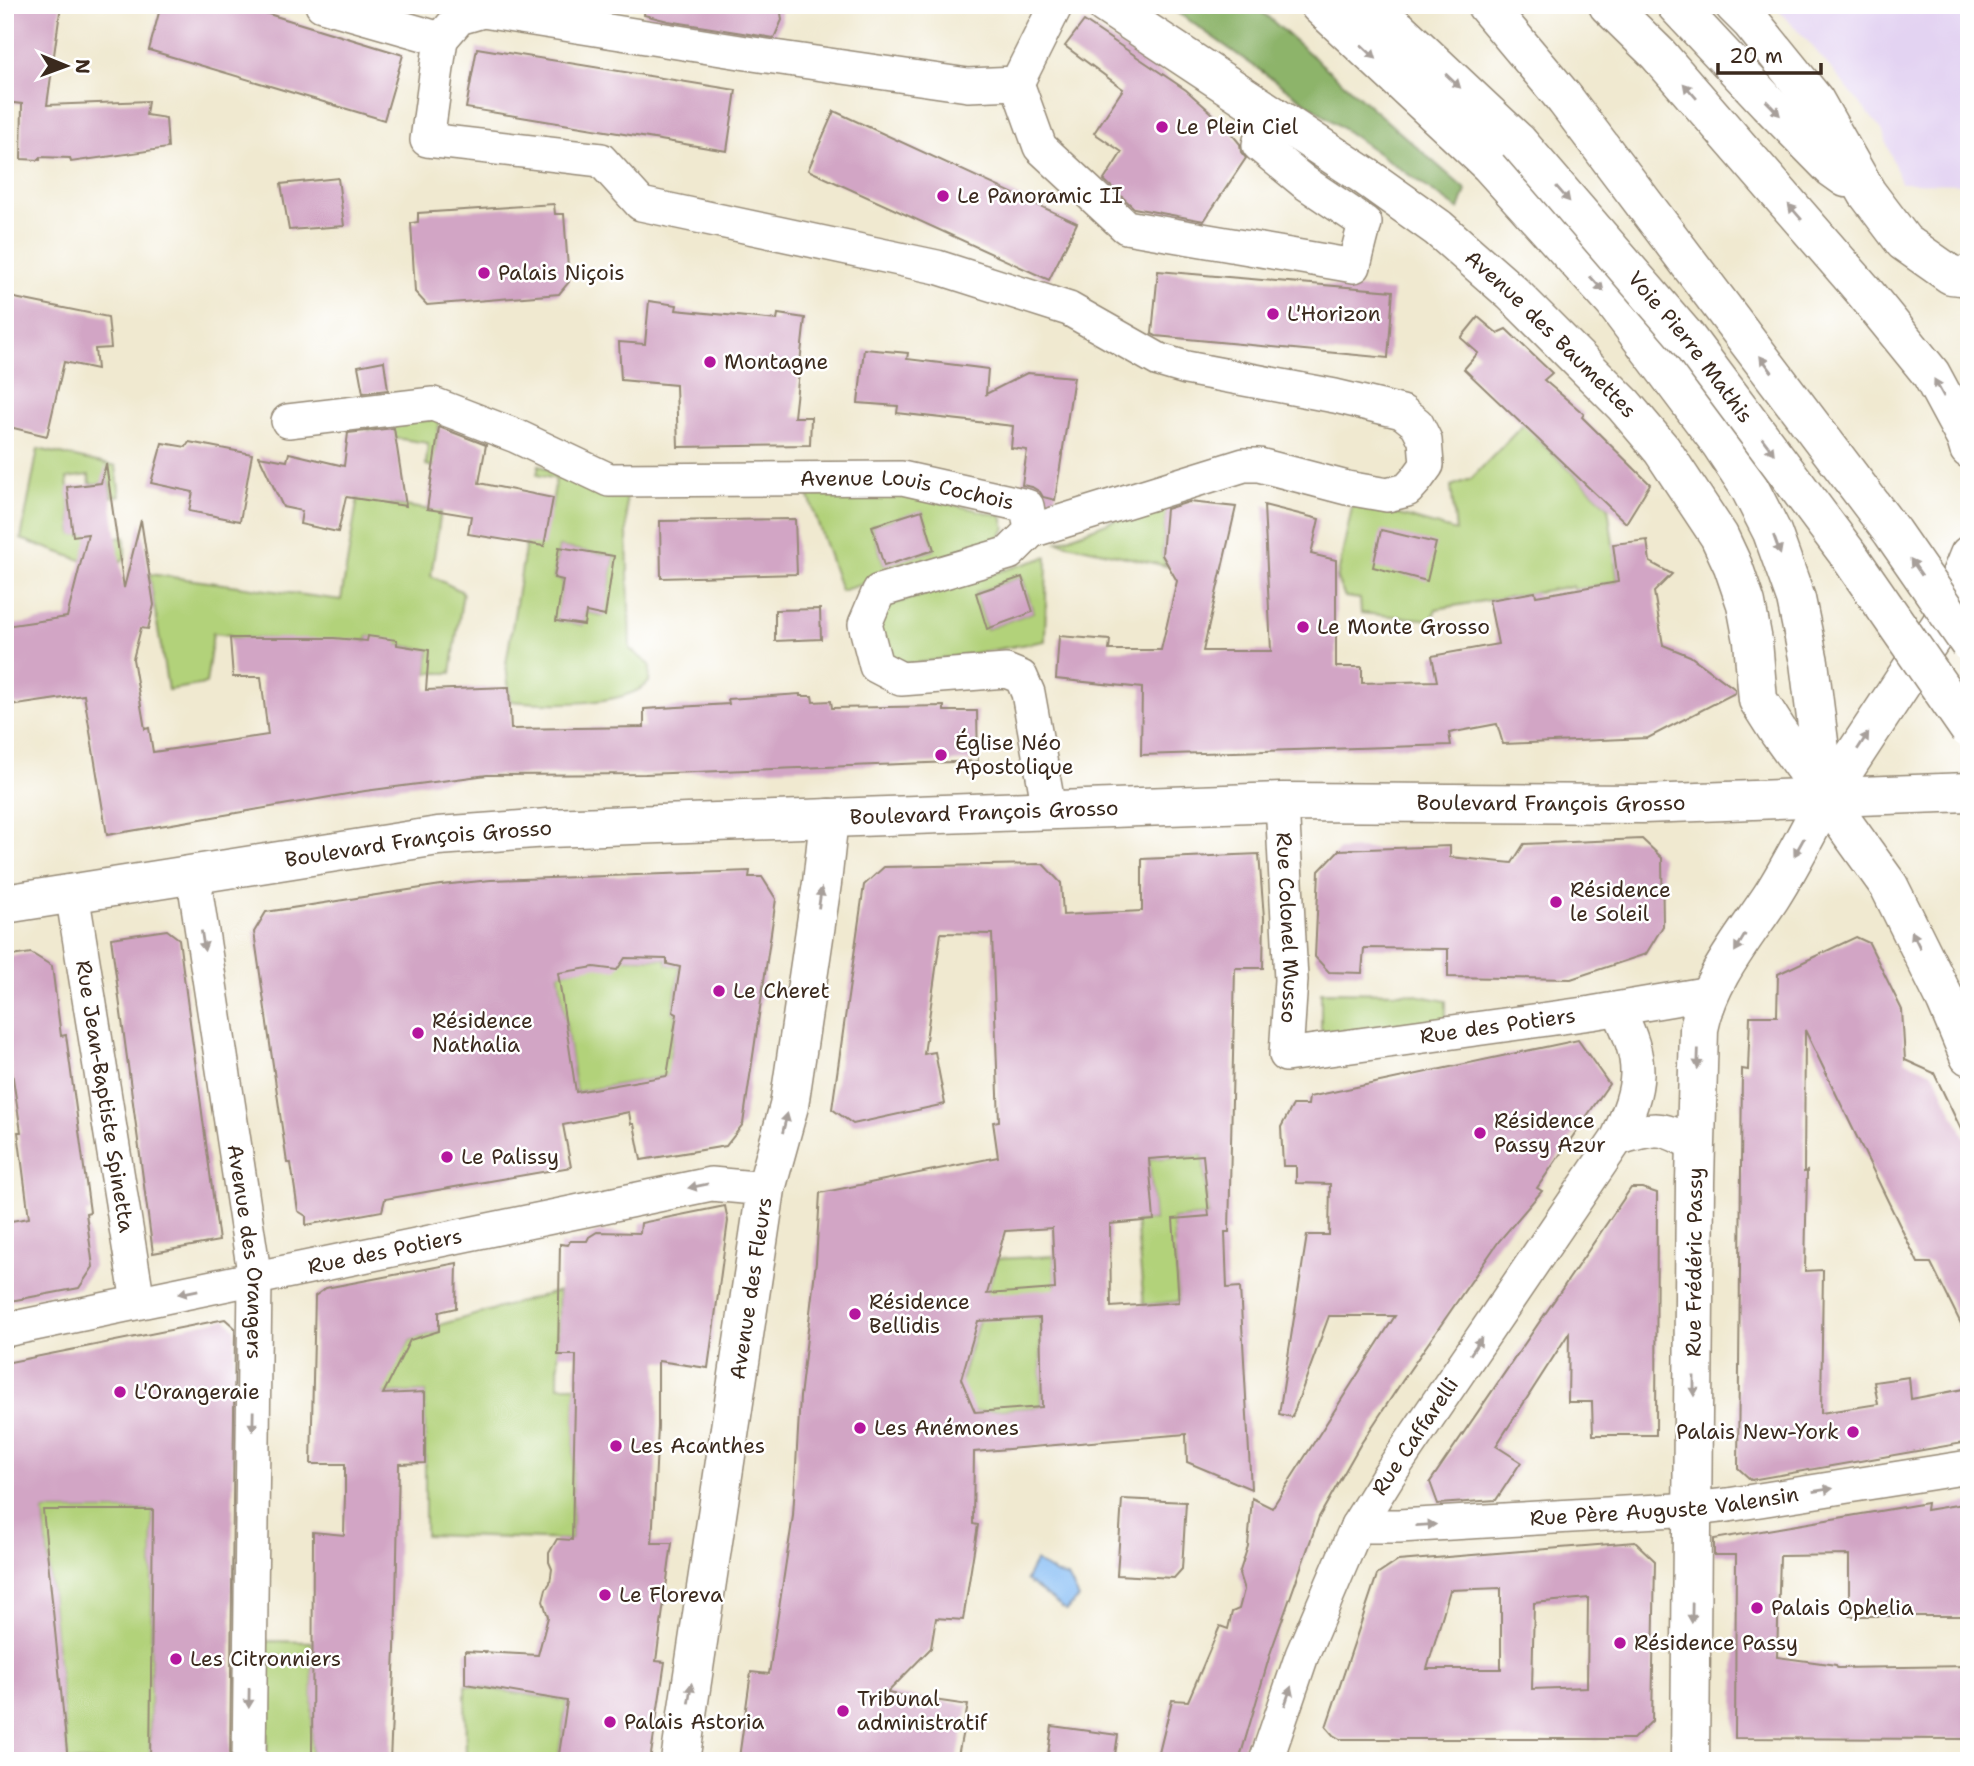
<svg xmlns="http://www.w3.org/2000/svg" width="1974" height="1766" viewBox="0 0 1974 1766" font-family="'Shantell Sans',sans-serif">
	<rect width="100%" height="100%" fill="#fff"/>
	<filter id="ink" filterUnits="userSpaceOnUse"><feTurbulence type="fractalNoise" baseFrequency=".0143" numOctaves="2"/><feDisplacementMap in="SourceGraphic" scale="14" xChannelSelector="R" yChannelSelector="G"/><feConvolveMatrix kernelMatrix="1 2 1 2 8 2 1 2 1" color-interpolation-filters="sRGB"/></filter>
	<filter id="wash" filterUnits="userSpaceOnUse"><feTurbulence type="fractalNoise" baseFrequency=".00686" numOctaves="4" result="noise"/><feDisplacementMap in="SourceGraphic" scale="28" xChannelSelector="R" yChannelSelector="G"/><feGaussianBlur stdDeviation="1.57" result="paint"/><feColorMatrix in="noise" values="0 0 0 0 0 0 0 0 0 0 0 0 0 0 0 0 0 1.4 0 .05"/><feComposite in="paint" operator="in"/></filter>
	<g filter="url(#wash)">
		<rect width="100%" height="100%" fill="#f0e9d0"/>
		<path fill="#e3d3f2" d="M1773 5H1969V184L1901 183 1882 130 1807 40Z"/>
		<g fill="#b2d27a" stroke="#767e4c" stroke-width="2" fill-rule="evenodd">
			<path d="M1539 408 1536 438 1608 506 1618 582 1574 590 1573 586 1436 609 1432 620 1361 613 1360 599 1345 597 1337 580 1353 502 1456 531 1451 486 1471 479Z"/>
			<path d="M440 419 435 456 449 458 431 576 463 592 451 673H427L429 650 397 645 368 636 367 641 231 638 230 635 213 633 206 684 168 690 149 574 341 600 370 424ZM381 436 428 443 426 465 438 468 432 510 391 504Z"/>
			<path d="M38 449 116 466 120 496 112 497 109 482 90 484 89 475 67 478 73 535 103 532 105 539 125 537V558L109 570 21 539Z"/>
			<path d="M539 465 562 477 626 495 630 649 650 665 649 682C623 708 545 704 510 701L506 664 532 506 551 509 556 479 537 475ZM559 547 614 556 604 616 586 612 583 625 557 621 563 580 554 578Z"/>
			<path d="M887 489 1002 516 1005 528 1001 536 989 544 841 591 808 494ZM922 511 934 550 884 565 872 526Z"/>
			<path d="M1170 498 1173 501 1167 506 1162 555 1167 566 1058 542Z"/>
			<path d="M1047 557 1045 641 912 664 900 661 889 655 878 625 886 606ZM1022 577 1033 612 987 629 976 593Z"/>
			<path d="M625 958 667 959V964L680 967 673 1012 677 1014 670 1057 678 1074 576 1092 558 973Z"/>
			<path d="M1321 992 1406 993 1446 1001V1025L1336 1042 1321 1029Z"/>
			<path d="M1203 1155 1209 1216 1173 1219 1179 1301 1144 1305 1136 1221 1154 1220 1149 1159Z"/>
			<path d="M1054 1256 1057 1316 1040 1317 1042 1407 975 1412 957 1394 997 1259Z"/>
			<path d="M559 1291 558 1386H576L572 1540 425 1535V1392L379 1394 410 1340 439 1331V1325Z"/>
			<path d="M43 1510H153L150 1761H68Z"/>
			<path d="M267 1641 313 1642 312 1761H267Z"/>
			<path d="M465 1685 567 1701 558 1761H466Z"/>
		</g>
		<path fill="#8db46a" stroke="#646f44" stroke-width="2" d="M1167 5H1254L1466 190 1459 210Z"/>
		<path fill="#84bcf4" stroke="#607389" stroke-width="2" d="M1035 1561 1056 1574 1068 1577 1079 1598 1066 1610 1026 1580Z"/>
		<g id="blocks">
			<g fill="#d2a5c5" fill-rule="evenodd">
				<path d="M5 5H61L47 105 148 101 146 115 166 118 168 148 71 162 70 158 40 157V160L21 159 22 104 5 102Z"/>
				<path d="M161 5H239L403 55 384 120 149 50Z"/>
				<path d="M645 5H780L782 20 774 38 668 21 644 15Z"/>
				<path d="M1084 21 1186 90 1221 121 1240 144 1241 152 1246 158 1204 221 1134 208 1104 180 1122 152 1094 133 1123 89 1065 46Z"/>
				<path d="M477 48 736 90 727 151 466 108Z"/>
				<path d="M834 111 1077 223 1049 280 808 170Z"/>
				<path d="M338 178 344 226 289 230 281 184Z"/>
				<path d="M554 204 555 214H564L569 282 559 294 427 305 415 292 411 223 418 222V213Z"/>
				<path d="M1158 271 1393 291 1388 358 1156 336 1152 334Z"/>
				<path d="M5 296 108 317 111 348 95 349 97 369 64 362 47 436 5 426Z"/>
				<path d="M649 301 677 305 676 310 777 320 778 314 805 318 794 417H811L810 445 678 447 676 385 621 380 619 342 645 344Z"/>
				<path d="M1478 317 1497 333 1506 329 1552 373 1544 380 1584 414 1582 417 1650 484 1626 523 1464 369 1478 353 1461 338Z"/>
				<path d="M864 349 908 353 907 359 988 369 986 394 1027 373 1074 377 1055 500 1043 497 1040 492 1032 487 1022 485 1027 450 1011 448 1013 426 897 413 898 406 858 403Z"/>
				<path d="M384 361 388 390 363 393 358 366Z"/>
				<path d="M439 427 486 445 479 483 553 498 544 546 468 534 471 516 427 509Z"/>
				<path d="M394 428 406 506 346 497 338 532 300 524 302 511 283 507 259 456 287 461 289 453 344 466 348 433Z"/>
				<path d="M189 442 252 454 240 521 189 511 193 492 151 483 162 443 186 447Z"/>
				<path d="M106 464 124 588 141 520 154 605 148 629 141 628 133 659 145 729 149 728 153 752 268 735 261 677H233L230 638H334L367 641 368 636 397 640V645L429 650 426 690 509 687 511 729 644 727V709L729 704 728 699 800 694V696H812L813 702 831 701 832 708 944 706V711H977L978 761 645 774 487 775 365 791 107 835 84 695 17 705 5 699V626L67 617 88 534 73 536 67 487 101 483Z"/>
				<path d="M1189 502 1236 507 1203 651H1271L1264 505 1319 519 1311 554 1336 560V667H1362V683L1437 681 1432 656 1498 644 1489 600 1535 592 1536 596 1618 582 1613 544 1647 540 1650 562 1672 574 1654 592 1663 645 1690 656 1735 689V693L1648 738 1503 744 1497 724 1449 733 1451 745 1141 755 1142 688 1056 679 1059 636 1110 640 1109 650H1161L1177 581 1162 555 1166 509Z"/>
				<path d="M922 510 934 550 884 566 872 526Z"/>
				<path d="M795 519 797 574 661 578 660 521Z"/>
				<path d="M1381 530 1436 543 1427 581 1373 567Z"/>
				<path d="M559 547 614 556 605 616 586 612 584 625 556 621 563 580 554 578Z"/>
				<path d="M1022 577 1033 612 987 629 976 593Z"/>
				<path d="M820 609 821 639 775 641V610Z"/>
				<path d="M1642 839 1662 858 1663 926 1646 954 1571 979 1448 977V949L1364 948 1362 973 1329 972 1315 957 1319 871 1339 850 1450 846V857L1512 863 1524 844Z"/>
				<path d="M1259 854 1264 918 1263 968H1235L1229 1232H1225L1227 1288 1240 1287 1251 1489 1187 1462 1186 1434 974 1452 973 1524 978 1525 963 1620 936 1618 931 1648 887 1693 968 1705 957 1761H759L739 1758 751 1672 769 1674 793 1516 800 1397 816 1262 820 1193 998 1157 993 1122 999 1121 992 934 941 933 924 1054 935 1052 945 1104 853 1124 832 1109 864 885 884 867 1043 864 1061 883 1063 915 1142 911V859ZM1203 1155 1209 1216 1173 1219 1179 1302 1111 1307 1110 1224 1154 1220 1149 1159ZM1052 1228 1055 1289 987 1294 1005 1231ZM1040 1318 1042 1407 975 1412 961 1379 978 1321Z"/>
				<path d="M750 871 749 877H762L776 899 743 1124 726 1146 641 1160 634 1124H631L629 1112 563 1125 571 1167 385 1199 382 1211 306 1225V1216L298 1211 291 1163H287L254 932 266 912 441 885 491 880ZM625 958 667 959V964L680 967 673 1012 677 1014 667 1076 576 1092 558 973 594 967 617 970Z"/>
				<path d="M167 930 179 939 219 1241 153 1253 111 938Z"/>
				<path d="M1856 937 1869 943 1902 1010 1905 1060 1934 1073 1969 1146V1340L1931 1263H1918L1805 1030 1804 1172 1807 1171 1805 1271 1823 1270 1821 1413 1878 1404 1874 1382 1909 1377 1911 1399 1969 1388V1442L1751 1480 1738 1468 1742 1069 1748 1070 1750 1016H1777L1778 974Z"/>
				<path d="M31 953 52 966 61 1036 66 1035 90 1212 86 1213 93 1267 79 1288 5 1302V1222L29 1218 18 1132H21L8 1045 5 1046V957Z"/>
				<path d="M1578 1040 1609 1084 1537 1188 1542 1191 1499 1241 1409 1371 1360 1445 1319 1517 1271 1651 1239 1761H1157L1172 1700 1188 1701 1220 1626 1228 1629 1232 1612 1239 1609 1244 1590 1239 1574 1248 1546 1252 1498 1272 1508 1395 1316H1329L1292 1417 1279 1414 1307 1235H1329L1330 1184 1296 1183V1166H1283L1281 1127 1293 1105H1308L1309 1097Z"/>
				<path d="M1631 1188H1642L1657 1193 1656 1435H1593L1592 1402H1568L1569 1333 1496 1446 1521 1462 1496 1500 1438 1504 1430 1482Z"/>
				<path d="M725 1206 728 1221 708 1368 658 1361V1427L652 1543H672L656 1661 665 1662 650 1761H558L567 1701 465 1684V1651L538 1655 548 1617 543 1601 546 1589 550 1583 552 1569 549 1562V1553L557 1539 572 1540 576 1355H558L560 1244 568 1245 570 1241H587L589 1237 597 1232 640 1233 641 1223Z"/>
				<path d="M457 1263 456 1308 439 1312V1331L410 1340 383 1394 425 1392V1463L399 1464 395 1649 390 1761H312L313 1532 344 1535 345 1494V1464H311L315 1296 326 1288Z"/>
				<path d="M225 1319 235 1328 230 1761H150L153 1510H43L68 1761H5V1363Z"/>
				<path d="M1122 1499 1186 1502 1182 1569 1174 1578 1117 1575Z"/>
				<path d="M1927 1503 1926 1510 1969 1503V1616H1849V1555L1780 1556 1777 1657 1836 1665 1838 1668 1969 1666V1739L1735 1738 1736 1555H1714V1539Z"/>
				<path d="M1635 1542 1655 1561 1652 1721 1633 1739H1340L1333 1735 1326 1727 1377 1575 1398 1561ZM1501 1588V1669H1427L1450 1590ZM1588 1598 1587 1687 1532 1689 1534 1603Z"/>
				<path d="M1052 1726 1118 1735 1114 1761H1047Z"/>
			</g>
		</g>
	</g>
	<g filter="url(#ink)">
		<use href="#blocks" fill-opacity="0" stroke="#968a77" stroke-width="2"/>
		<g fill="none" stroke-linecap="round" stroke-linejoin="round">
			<defs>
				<g id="street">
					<path d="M322 5 441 39 459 18 483 11 753 54 968 85 1017 83 1056 5"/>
					<path d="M441 39 427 140 601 160 641 204 937 267 1069 309 1159 360 1186 368 1335 396 1402 412 1417 424 1425 440 1427 465 1416 480 1407 490 1387 495 1347 488 1259 465H1244L1031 531"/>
					<path d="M1017 83 1040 147 1126 227 1354 266 1365 223 1304 182 1259 145 1267 112"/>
					<path id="s1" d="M288 421 433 404 516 436 609 480 902 478 1027 506 1031 531 1009 553 879 591 865 624 876 666 901 679 1006 671 1021 677 1028 693 1049 809"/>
					<path id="s2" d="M1282 802 1291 980 1286 1055 1591 1013 1710 993"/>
					<path id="s3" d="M193 873 255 1279 249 1761"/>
					<path id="s4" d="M72 893 138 1302"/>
					<path d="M1617 1139C1642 1084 1645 1064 1618 1009"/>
					<path id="s5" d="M5 1330 711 1184 766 1189"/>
					<path id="s6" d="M1357 1526H1399L1693 1509 1728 1505 1969 1467"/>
					<path id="s7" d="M1266 1761 1302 1655 1357 1526 1388 1476 1617 1139C1654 1127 1662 1125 1696 1146"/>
				</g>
				<g id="secondary">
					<path id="s8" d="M1106 5 1365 176 1438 228 1512 293 1624 405 1662 450 1719 536 1733 566 1746 604 1753 641 1758 700 1779 733 1889 886 1946 1001 1969 1056"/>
					<path d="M1676 5 1768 103 1832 168 1846 178"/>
					<path d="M1734 5 1751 22 1815 101 1867 193 1904 242 1951 275 1969 277"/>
					<path id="s9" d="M680 1761 766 1189 789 1106 822 883 829 818"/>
					<path id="s10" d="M1690 1761 1695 1182 1699 1029C1708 980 1744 938 1771 897 1791 866 1808 831 1826 798"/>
				</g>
				<g id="primary">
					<path id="s11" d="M5 904 438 836 548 828 1282 802 1643 804 1969 792"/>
				</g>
				<g id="highway">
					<path d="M1319 5 1490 165 1614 302 1720 443 1749 487 1772 532 1796 599 1809 662 1826 798"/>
					<path d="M1364 5 1399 30 1518 142"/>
					<path d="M1486 5 1564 98"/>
					<path d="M1608 5 1658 54 1862 289 1931 374 1966 439 1969 449"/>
					<path d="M1826 798 1941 624 1969 555"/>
				</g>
			</defs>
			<use href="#street" stroke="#968a77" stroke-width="36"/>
			<use href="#secondary" stroke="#968a77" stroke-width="41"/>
			<use href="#primary" stroke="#968a77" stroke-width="41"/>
			<use href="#highway" stroke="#968a77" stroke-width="41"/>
			<use href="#street" stroke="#fff" stroke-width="33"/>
			<use href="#secondary" stroke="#fff" stroke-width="38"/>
			<use href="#primary" stroke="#fff" stroke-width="38"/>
			<use href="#highway" stroke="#fff" stroke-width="38"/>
			<defs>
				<g id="highway-bridge">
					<path d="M1564 98 1892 532 1969 643"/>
					<path id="s12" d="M1518 142 1686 337 1850 557 1969 729"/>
				</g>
			</defs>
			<use href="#highway-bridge" stroke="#968a77" stroke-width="41" stroke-linecap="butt"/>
			<use href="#highway-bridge" stroke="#fff" stroke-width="38"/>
		</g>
		<defs><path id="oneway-solid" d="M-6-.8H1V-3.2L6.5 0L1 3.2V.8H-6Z" transform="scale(1.75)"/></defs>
		<g fill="#a79f9a">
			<use href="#oneway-solid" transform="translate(1369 52) rotate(43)"/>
			<use href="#oneway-solid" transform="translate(1453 81) rotate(43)"/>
			<use href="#oneway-solid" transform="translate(1690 91) rotate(-131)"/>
			<use href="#oneway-solid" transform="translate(1773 108) rotate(46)"/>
			<use href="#oneway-solid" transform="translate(1563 194) rotate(49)"/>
			<use href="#oneway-solid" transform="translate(1795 212) rotate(-131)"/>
			<use href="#oneway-solid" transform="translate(1597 284) rotate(48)"/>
			<use href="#oneway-solid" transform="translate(1766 364) rotate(-127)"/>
			<use href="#oneway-solid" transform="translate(1939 388) rotate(-119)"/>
			<use href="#oneway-solid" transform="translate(1768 446) rotate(53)"/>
			<use href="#oneway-solid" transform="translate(1777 545) rotate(70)"/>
			<use href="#oneway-solid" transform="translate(1916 567) rotate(-125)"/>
			<use href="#oneway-solid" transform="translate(1863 741) rotate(-57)"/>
			<use href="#oneway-solid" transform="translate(1799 847) rotate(119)"/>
			<use href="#oneway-solid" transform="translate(820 898) rotate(-82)"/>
			<use href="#oneway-solid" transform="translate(1916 940) rotate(-116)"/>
			<use href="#oneway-solid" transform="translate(203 941) rotate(81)"/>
			<use href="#oneway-solid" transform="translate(1740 943) rotate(121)"/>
			<use href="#oneway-solid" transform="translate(1698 1059) rotate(92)"/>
			<use href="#oneway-solid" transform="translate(785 1123) rotate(-76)"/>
			<use href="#oneway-solid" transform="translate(698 1186) rotate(168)"/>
			<use href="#oneway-solid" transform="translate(188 1292) rotate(169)"/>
			<use href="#oneway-solid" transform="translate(1476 1346) rotate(-56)"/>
			<use href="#oneway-solid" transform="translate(1694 1386) rotate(90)"/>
			<use href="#oneway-solid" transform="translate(253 1421) rotate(91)"/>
			<use href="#oneway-solid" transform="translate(1823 1490) rotate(-9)"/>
			<use href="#oneway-solid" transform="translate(1426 1525) rotate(-3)"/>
			<use href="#oneway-solid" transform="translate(1692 1613) rotate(91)"/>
			<use href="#oneway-solid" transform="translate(690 1693) rotate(-81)"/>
			<use href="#oneway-solid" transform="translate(1288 1696) rotate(-71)"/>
			<use href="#oneway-solid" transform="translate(249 1698) rotate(91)"/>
		</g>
	</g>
	<g fill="#b5179e" stroke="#fff" stroke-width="2.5">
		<circle cx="1162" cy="127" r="7"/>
		<circle cx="943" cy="196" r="7"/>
		<circle cx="484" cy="273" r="7"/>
		<circle cx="1273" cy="314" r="7"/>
		<circle cx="710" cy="362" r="7"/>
		<circle cx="1303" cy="627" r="7"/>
		<circle cx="941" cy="755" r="7"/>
		<circle cx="1556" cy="902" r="7"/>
		<circle cx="719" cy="991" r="7"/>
		<circle cx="418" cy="1033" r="7"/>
		<circle cx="1480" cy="1133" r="7"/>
		<circle cx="447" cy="1157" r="7"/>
		<circle cx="855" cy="1314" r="7"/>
		<circle cx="120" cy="1392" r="7"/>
		<circle cx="860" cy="1428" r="7"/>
		<circle cx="1853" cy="1432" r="7"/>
		<circle cx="616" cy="1446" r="7"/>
		<circle cx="605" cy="1595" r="7"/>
		<circle cx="1757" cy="1608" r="7"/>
		<circle cx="1620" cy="1643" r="7"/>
		<circle cx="176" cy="1659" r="7"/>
		<circle cx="843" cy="1711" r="7"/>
		<circle cx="610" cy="1722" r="7"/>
	</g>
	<g text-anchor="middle" stroke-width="5" stroke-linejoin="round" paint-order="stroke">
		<g font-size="21" fill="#3b2a1e" stroke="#fff" text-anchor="start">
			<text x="1176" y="134">Le Plein Ciel</text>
			<text x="957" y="203">Le Panoramic II</text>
			<text x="498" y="280">Palais Niçois</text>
			<text x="1287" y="321">L'Horizon</text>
			<text x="724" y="369">Montagne</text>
			<text x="1317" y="634">Le Monte Grosso</text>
			<text x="955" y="750">Église Néo<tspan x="955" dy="24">Apostolique</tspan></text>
			<text x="1570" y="897">Résidence<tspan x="1570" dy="24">le Soleil</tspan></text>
			<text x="733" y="998">Le Cheret</text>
			<text x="432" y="1028">Résidence<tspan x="432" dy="24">Nathalia</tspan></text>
			<text x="1494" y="1128">Résidence<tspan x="1494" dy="24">Passy Azur</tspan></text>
			<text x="461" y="1164">Le Palissy</text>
			<text x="869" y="1309">Résidence<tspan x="869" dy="24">Bellidis</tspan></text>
			<text x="134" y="1399">L'Orangeraie</text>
			<text x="874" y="1435">Les Anémones</text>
			<text x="1839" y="1439" text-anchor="end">Palais New-York</text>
			<text x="630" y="1453">Les Acanthes</text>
			<text x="619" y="1602">Le Floreva</text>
			<text x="1771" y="1615">Palais Ophelia</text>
			<text x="1634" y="1650">Résidence Passy</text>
			<text x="190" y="1666">Les Citronniers</text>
			<text x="857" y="1706">Tribunal<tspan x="857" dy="24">administratif</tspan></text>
			<text x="624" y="1729">Palais Astoria</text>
		</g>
		<g font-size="21" fill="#3b2a1e" stroke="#fff">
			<text dy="7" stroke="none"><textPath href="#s8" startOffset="555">Avenue des Baumettes</textPath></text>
			<text dy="7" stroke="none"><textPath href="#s12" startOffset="268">Voie Pierre Mathis</textPath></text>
			<text dy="7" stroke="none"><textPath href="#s1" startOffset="637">Avenue Louis Cochois</textPath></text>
			<text dy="7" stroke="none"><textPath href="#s11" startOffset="1552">Boulevard François Grosso</textPath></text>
			<text dy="7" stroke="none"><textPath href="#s11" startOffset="985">Boulevard François Grosso</textPath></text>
			<text dy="7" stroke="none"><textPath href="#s11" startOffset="418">Boulevard François Grosso</textPath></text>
			<text dy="7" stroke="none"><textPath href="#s2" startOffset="126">Rue Colonel Musso</textPath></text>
			<text dy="7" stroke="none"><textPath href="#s2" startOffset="467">Rue des Potiers</textPath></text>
			<text dy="7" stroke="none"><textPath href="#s4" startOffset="206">Rue Jean-Baptiste Spinetta</textPath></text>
			<text dy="7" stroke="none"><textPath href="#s5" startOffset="388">Rue des Potiers</textPath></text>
			<text dy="7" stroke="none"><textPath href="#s3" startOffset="383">Avenue des Orangers</textPath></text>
			<text dy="7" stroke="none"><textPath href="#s10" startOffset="499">Rue Frédéric Passy</textPath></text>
			<text dy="7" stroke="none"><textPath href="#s9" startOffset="478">Avenue des Fleurs</textPath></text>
			<text dy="7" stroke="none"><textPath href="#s7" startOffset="359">Rue Caffarelli</textPath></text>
			<text dy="7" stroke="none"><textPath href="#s6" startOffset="308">Rue Père Auguste Valensin</textPath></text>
		</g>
	</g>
	<rect width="1974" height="1766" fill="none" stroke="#fff" stroke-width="28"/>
	<g transform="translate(66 66) rotate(91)" stroke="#ffffff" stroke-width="5" paint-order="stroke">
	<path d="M0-5L12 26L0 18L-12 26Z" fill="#3b2a1e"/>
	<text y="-10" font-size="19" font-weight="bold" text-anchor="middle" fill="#3b2a1e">N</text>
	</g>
	<path d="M1718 63v10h103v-10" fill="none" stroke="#3b2a1e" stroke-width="3.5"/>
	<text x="1729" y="63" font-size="21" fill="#3b2a1e" stroke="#ffffff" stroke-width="5" paint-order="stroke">20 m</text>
</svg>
